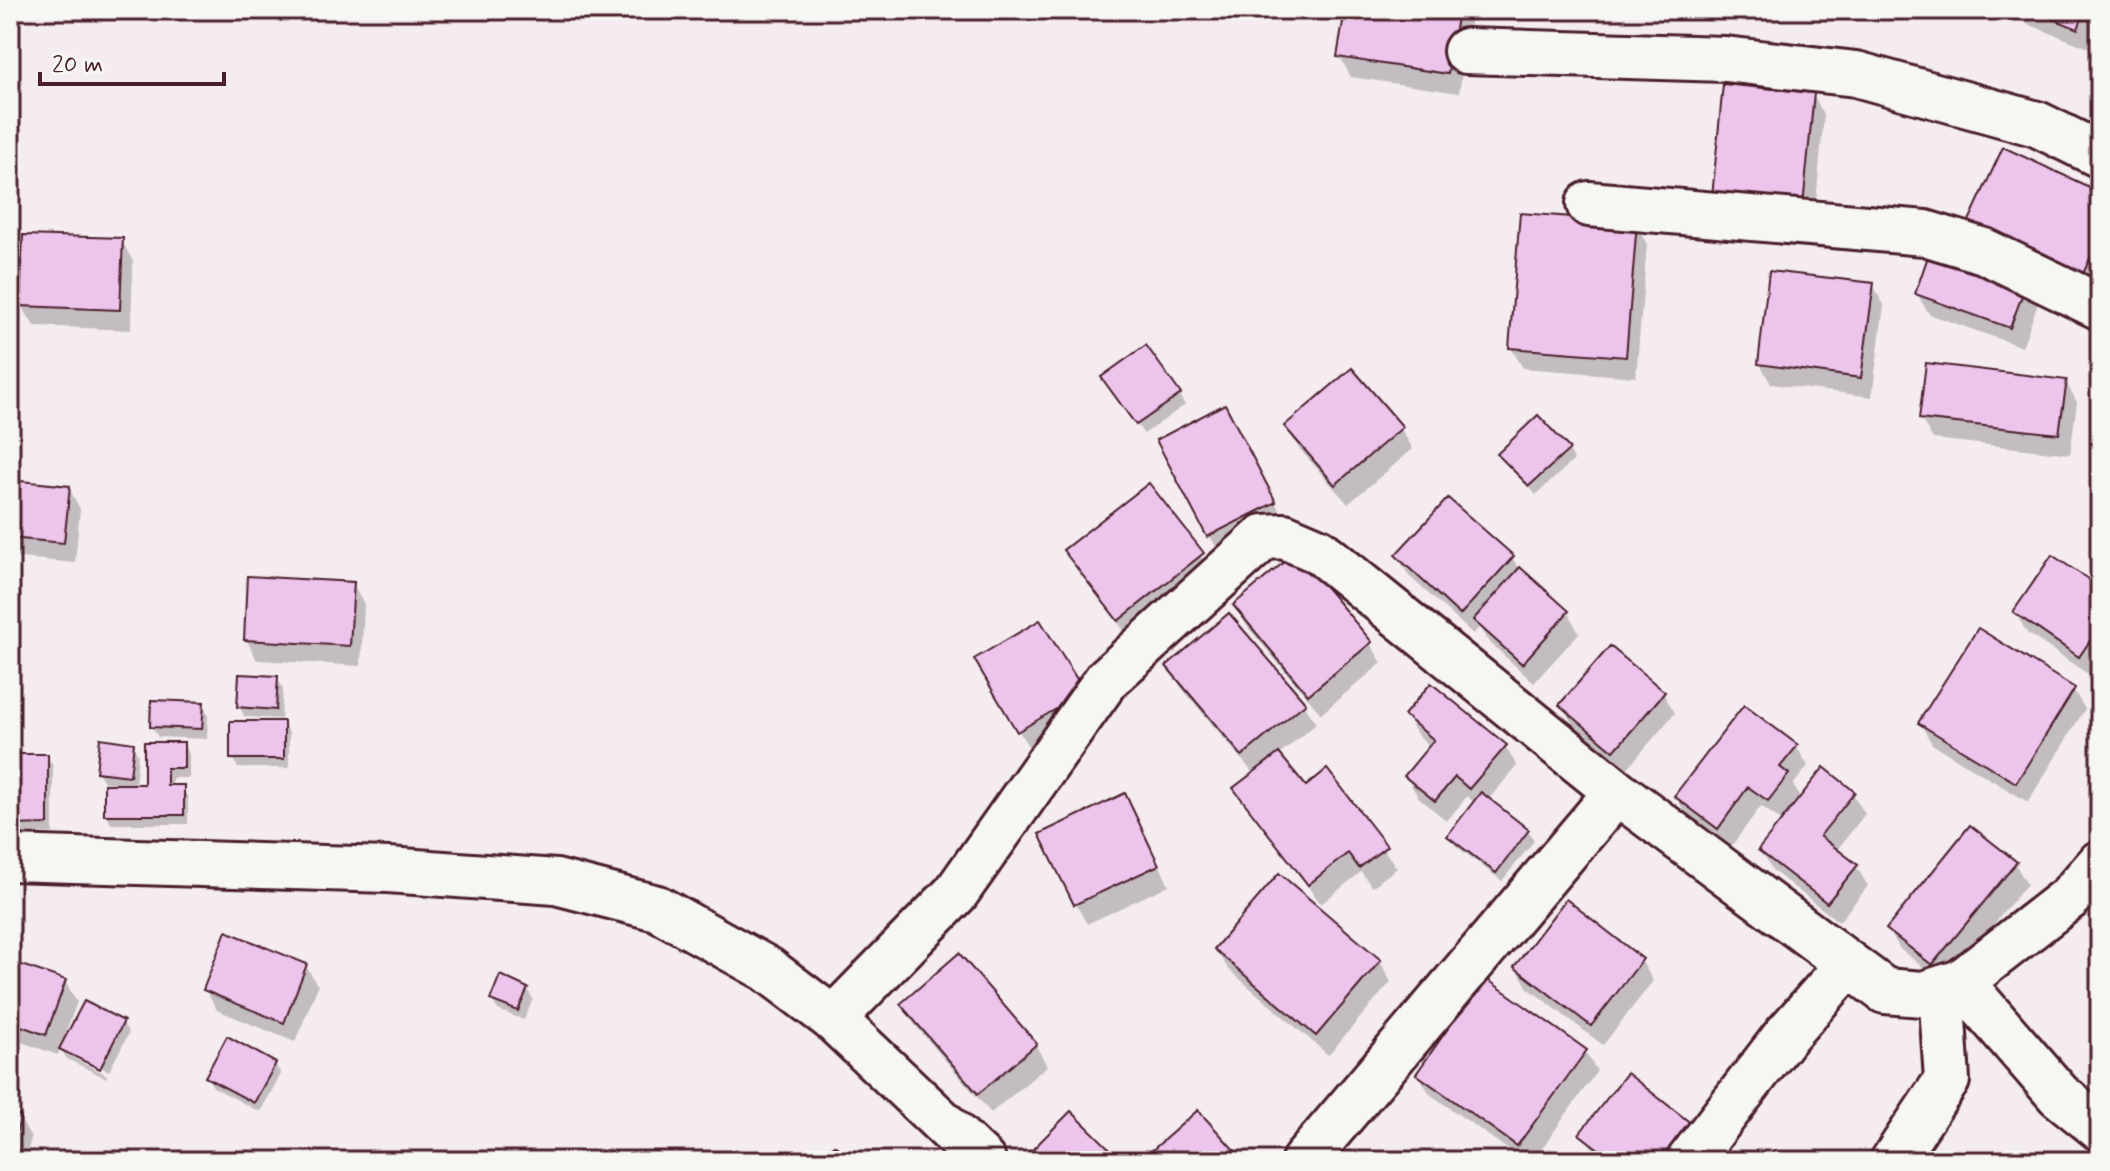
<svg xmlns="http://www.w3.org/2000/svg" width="2110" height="1171" viewBox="0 0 2110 1171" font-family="Mynerve,sans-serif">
	<rect width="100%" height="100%" fill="#f4ecf1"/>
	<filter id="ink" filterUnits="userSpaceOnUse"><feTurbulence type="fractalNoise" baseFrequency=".0125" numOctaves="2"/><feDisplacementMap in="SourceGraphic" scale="16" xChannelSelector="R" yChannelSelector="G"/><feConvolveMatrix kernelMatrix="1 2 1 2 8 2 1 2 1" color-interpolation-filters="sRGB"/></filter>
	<g filter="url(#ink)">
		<g fill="#0003">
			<path d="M1347 10H1472L1459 93 1351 77 1340 57Z"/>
			<path d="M2010 10H2100V21L2089 48 2015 19Z"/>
			<path d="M1813 95 1824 115 1814 225 1726 217Z"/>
			<path d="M2004 149 2100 194V282L2094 295Z"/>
			<path d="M10 209 12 213 10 261Z"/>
			<path d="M1635 224 1647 244 1636 377 1523 368 1511 348Z"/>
			<path d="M121 240 133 261 131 330 34 326 22 306Z"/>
			<path d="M2027 281 2039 301 2022 347 1929 314 1917 294Z"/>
			<path d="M1873 285 1884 305 1872 397 1771 384 1760 364Z"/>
			<path d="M1352 371 1401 429 1413 449 1348 504 1298 447 1286 427Z"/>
			<path d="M2065 381 2077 402 2070 454 1933 439 1921 419Z"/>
			<path d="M1109 387 1179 395 1185 405 1144 434Z"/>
			<path d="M1236 427 1286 523 1221 556 1158 440Z"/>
			<path d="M1569 450 1574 460 1536 495 1500 454Z"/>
			<path d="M10 482 69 488 80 509 75 563 10 557Z"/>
			<path d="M1149 486 1214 575 1131 640 1065 551Z"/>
			<path d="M1397 556 1512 558 1520 570 1568 613 1579 633 1534 683 1487 640 1480 627 1473 634 1409 576Z"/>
			<path d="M352 584 364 604 361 666 257 660 246 639Z"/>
			<path d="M2100 590V663L2091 676 2027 633 2015 612Z"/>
			<path d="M1235 606 1370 643 1382 663 1321 714 1247 626Z"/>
			<path d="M976 660 1083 693 1031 751Z"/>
			<path d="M1169 667 1304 704 1316 724 1279 755 1305 789 1327 772 1397 868 1372 887 1361 872 1321 904 1235 789 1254 774 1181 687Z"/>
			<path d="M277 678 283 688 281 719 245 717 239 706Z"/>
			<path d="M2073 689 2085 709 2028 802 1932 744 1920 723Z"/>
			<path d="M1663 693 1675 713 1626 770 1573 725 1562 705Z"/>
			<path d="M202 704 208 714 207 739 158 737 152 727Z"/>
			<path d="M1406 715 1505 746 1517 766 1488 800 1528 831 1534 841 1502 881 1456 846 1450 836 1475 803 1467 796 1447 821 1418 797 1406 776 1431 747 1418 736Z"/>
			<path d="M283 723 289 733V768H238L232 758Z"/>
			<path d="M132 744 138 755 135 786H146L183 744 189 754V778H172V787H182L188 797V824H111L106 814 118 783 104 782 98 772Z"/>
			<path d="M1796 746 1808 766 1793 785 1801 799 1853 794 1865 814 1836 851 1856 866 1868 886 1839 922 1773 871 1761 850 1783 822 1761 806 1730 848 1688 817 1676 797Z"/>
			<path d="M10 756H47L53 766V833L10 834Z"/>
			<path d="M1136 816 1169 885 1087 924 1076 904Z"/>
			<path d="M2015 864 2027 884 1944 984 1900 949 1888 929Z"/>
			<path d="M1216 949 1380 961 1391 982 1328 1055 1228 969Z"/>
			<path d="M959 956 1036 1046 1047 1066 991 1113 914 1024 903 1004Z"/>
			<path d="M1641 960 1653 981 1603 1045 1528 988 1516 967Z"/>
			<path d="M10 963 65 982 77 1002 64 1037 123 1023 129 1033 109 1071 67 1050V1055L107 1075 106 1078 67 1059 60 1047 58 1055 10 1038Z"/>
			<path d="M306 966 318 986 295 1042 217 1010 205 989Z"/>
			<path d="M527 989 533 999 524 1020 498 1010 492 1000Z"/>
			<path d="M1585 1051 1597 1071 1533 1161H1524L1430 1094 1418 1074Z"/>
			<path d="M275 1064 281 1074 260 1112 213 1087 208 1077Z"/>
			<path d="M10 1115 19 1117 31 1138 25 1161H10Z"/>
			<path d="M1582 1134 1699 1161H1602Z"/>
		</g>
		<g fill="#edc4ec" stroke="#4a1f2b" stroke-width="2">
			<path d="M1345 10H1458L1448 74 1337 57Z"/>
			<path d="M2030 10H2085L2078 29Z"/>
			<path d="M1723 84 1814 93 1803 206 1712 197Z"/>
			<path d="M2003 147 2100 192V237L2082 276 1968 223Z"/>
			<path d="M1520 213 1637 222 1626 357 1509 348Z"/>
			<path d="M23 235 123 238 120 310 20 306Z"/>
			<path d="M1932 245 2028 279 2010 328 1915 294Z"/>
			<path d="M1769 271 1874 283 1861 378 1758 364Z"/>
			<path d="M1146 345 1181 394 1136 425 1101 377Z"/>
			<path d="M1926 363 2067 380 2059 434 1919 419Z"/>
			<path d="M1352 368 1403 427 1335 485 1284 426Z"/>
			<path d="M1225 404 1276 502 1207 537 1156 440Z"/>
			<path d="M1538 415 1570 449 1529 486 1497 454Z"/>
			<path d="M10 480 70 486 64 543 10 538Z"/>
			<path d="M1149 483 1204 553 1118 621 1063 550Z"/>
			<path d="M1448 498 1514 556 1460 615 1395 555Z"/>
			<path d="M1296 552 1372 642 1308 695 1233 605Z"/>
			<path d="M2052 555 2100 587V626L2079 657 2013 612Z"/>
			<path d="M1520 567 1569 611 1522 664 1473 620Z"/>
			<path d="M247 576 354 582 350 646 244 640Z"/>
			<path d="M1229 613 1306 703 1242 756 1166 666Z"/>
			<path d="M1040 620 1085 692 1017 732 974 659Z"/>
			<path d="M1978 628 2075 688 2016 783 1918 723Z"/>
			<path d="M1610 646 1665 692 1614 751 1559 705Z"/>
			<path d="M239 674 278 676 276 710 237 707Z"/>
			<path d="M1431 683 1507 745 1469 789 1455 777 1435 801 1404 776 1434 740 1404 715Z"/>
			<path d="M151 700 204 702 202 729 150 727Z"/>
			<path d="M1744 705 1798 745 1780 767 1789 774 1768 801 1748 787 1718 829 1674 796Z"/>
			<rect x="230" y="721" width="54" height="38"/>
			<path d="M100 738 134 743 130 776 96 772Z"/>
			<path d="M144 742H184V768H167V785H184V815H104V784H144Z"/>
			<path d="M1279 753 1306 786 1327 769 1387 846 1359 868 1348 853 1308 885 1233 788Z"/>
			<path d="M10 754H48V824L10 825Z"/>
			<path d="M1824 767 1855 792 1820 836 1858 865 1827 903 1758 850Z"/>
			<path d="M1481 792 1529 830 1496 873 1447 836Z"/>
			<path d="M1125 793 1159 865 1074 905 1039 834Z"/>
			<path d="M1970 825 2017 862 1932 965 1886 929Z"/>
			<path d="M1279 873 1381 960 1316 1036 1214 949Z"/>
			<path d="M1566 899 1643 959 1591 1026 1514 967Z"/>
			<path d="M226 931 307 964 284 1023 203 990Z"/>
			<path d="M959 953 1037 1044 978 1094 900 1004Z"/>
			<path d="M10 961 66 980 46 1035 10 1022Z"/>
			<path d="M500 975 528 988 518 1011 490 1000Z"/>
			<path d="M1484 977 1587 1050 1517 1146 1416 1074Z"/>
			<path d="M84 1001 124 1021 100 1069 59 1049Z"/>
			<path d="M227 1036 276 1063 254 1103 205 1077Z"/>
			<path d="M1627 1073 1697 1128 1671 1161H1614L1579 1134Z"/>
			<path d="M1198 1110 1244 1161H1140Z"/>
			<path d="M1071 1111 1117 1156 1113 1161H1039L1030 1152Z"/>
			<path d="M10 1112 21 1116 10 1154Z"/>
			<path d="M834 1145 857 1161H823Z"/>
			<path d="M1550 1150 1564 1161H1542Z"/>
		</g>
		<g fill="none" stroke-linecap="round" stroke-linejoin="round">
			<defs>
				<g id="street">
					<path d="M1466 51 1725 59 1856 74 2037 124 2100 155"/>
					<path d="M1589 204 1925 233 1984 251 2100 307"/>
					<path d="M10 858 388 870 556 882 657 908 767 969 833 1019 983 1161"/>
					<path d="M1961 982 2059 1095 2100 1128"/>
					<path d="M833 1019 956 893 1107 679 1264 537 1284 536 1319 551 1617 792 1885 991 1923 994 1961 982 2070 897 2100 863"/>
					<path d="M1304 1161 1617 792"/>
					<path d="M1689 1161 1786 1035 1848 965"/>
					<path d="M1893 1161 1947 1080 1941 989"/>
				</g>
			</defs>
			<use href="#street" stroke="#4a1f2b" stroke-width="50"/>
			<use href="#street" stroke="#f6f6f2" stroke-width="44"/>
		</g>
	</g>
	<rect width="2110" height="1171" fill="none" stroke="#f6f6f2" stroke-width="40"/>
	<rect x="20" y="20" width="2070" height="1131" fill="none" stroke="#4a1f2b" stroke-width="3" filter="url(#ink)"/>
	<path d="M40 72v12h184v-12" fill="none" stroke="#4a1f2b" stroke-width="4"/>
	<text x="52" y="72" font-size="24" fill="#4a1f2b" stroke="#f6f6f2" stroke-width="6" paint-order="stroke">20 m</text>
</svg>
